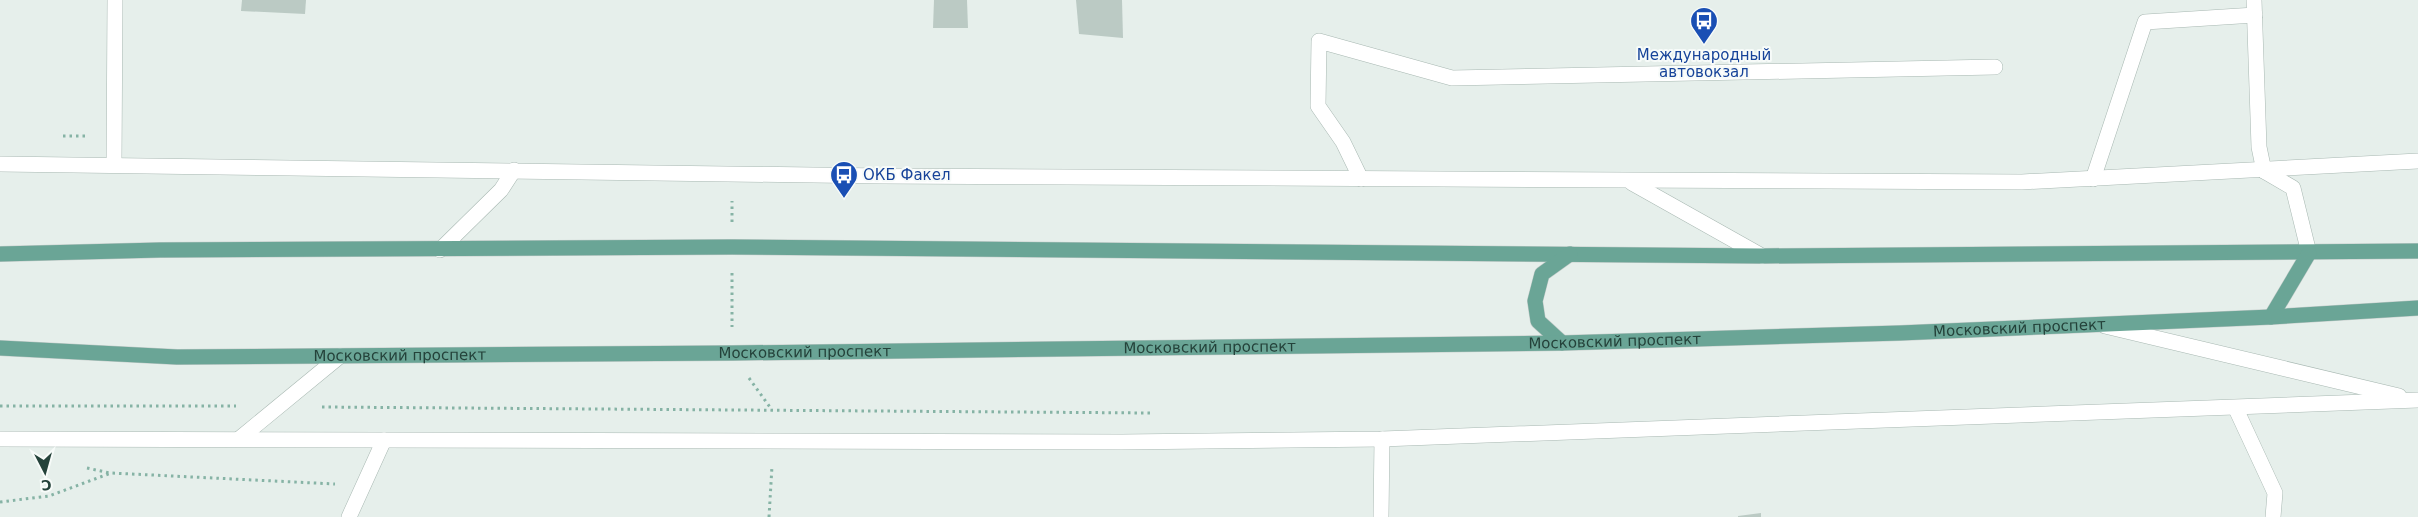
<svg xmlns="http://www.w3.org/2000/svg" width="2418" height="517" viewBox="0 0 2418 517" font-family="'DejaVu Sans',sans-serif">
	<rect width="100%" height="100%" fill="#e6efeb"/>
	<g fill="#bbcac4">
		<path d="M242 0H306L305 14 241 11Z"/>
		<path d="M934 0H967L968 28H933Z"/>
		<path d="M1076 0H1122L1123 38 1079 34Z"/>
		<path d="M1761 513V517H1738V516Z"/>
	</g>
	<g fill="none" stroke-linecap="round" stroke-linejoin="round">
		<defs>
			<g id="service">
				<path d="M2254 0 2259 147 2264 171"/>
				<path d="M1361 179 1343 142 1318 106 1319 41 1452 78 1995 67"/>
				<path d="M2093 179 2145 22 2255 15"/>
				<path d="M2236 409 2275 493 2273 517"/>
				<path d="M349 517 384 440"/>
			</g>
			<g id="minor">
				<path d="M0 164 882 176 2022 182 2418 161"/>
				<path d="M114 164 115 0"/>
				<path d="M2264 171 2293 188 2309 253"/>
				<path d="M1632 183 1762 256"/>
				<path d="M440 250 501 190 514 170"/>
				<path d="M2105 326 2399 396"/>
				<path d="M0 439 1122 442 1382 439 2418 400"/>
				<path d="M239 439 340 356"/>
				<path d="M1381 517 1382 439"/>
			</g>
			<g id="primary">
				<path d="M0 254 160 250 732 247 1762 256 2418 251"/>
				<path d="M2271 317 2309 253"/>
				<path d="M1562 343 1538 321 1535 301 1542 274 1570 254"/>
				<path id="s1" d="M0 348 177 357 732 353 1562 343 1900 333 2271 317 2418 308"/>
			</g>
		</defs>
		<use href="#service" stroke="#a8b8b2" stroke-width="16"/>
		<use href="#minor" stroke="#a8b8b2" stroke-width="16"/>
		<use href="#primary" stroke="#c2cac8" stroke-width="16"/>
		<g stroke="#86b3a5" stroke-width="3" stroke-dasharray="2.5 4" stroke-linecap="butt">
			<path d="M63 136H89"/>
			<path d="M732 222V201"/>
			<path d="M732 273V327"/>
			<path d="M749 378 772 410"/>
			<path d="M0 406H236"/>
			<path d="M322 407 1151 413"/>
			<path d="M87 468 110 473"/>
			<path d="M0 502 49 496 111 473 335 484"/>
			<path d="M769 517 772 466"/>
		</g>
		<use href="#service" stroke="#fff" stroke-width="15"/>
		<use href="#minor" stroke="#fff" stroke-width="15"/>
		<use href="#primary" stroke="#6aa596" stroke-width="15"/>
	</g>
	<defs>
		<symbol id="bus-pin" viewBox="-11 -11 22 30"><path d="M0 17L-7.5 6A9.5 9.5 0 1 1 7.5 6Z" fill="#1a4fb4" stroke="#f7fbf9"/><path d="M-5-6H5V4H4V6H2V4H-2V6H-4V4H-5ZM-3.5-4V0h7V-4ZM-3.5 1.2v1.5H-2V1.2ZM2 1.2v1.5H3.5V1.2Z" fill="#fff"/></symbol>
	</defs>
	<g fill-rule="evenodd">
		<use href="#bus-pin" x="1688" y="5" width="32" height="43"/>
		<use href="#bus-pin" x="828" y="159" width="32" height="43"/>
	</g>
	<g text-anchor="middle" stroke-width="4" stroke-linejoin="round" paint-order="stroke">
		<g font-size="15" fill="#164399" stroke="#f7fbf9">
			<text x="1704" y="60">Международный<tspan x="1704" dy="17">автовокзал</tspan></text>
			<text x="863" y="180" text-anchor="start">ОКБ Факел</text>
		</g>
		<g font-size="15" fill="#24423a" stroke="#f7fbf9">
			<text dy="5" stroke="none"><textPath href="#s1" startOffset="2020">Московский проспект</textPath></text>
			<text dy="5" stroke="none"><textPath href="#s1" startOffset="1615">Московский проспект</textPath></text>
			<text dy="5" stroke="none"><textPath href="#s1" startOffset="1210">Московский проспект</textPath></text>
			<text dy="5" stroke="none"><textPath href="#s1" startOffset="805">Московский проспект</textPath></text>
			<text dy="5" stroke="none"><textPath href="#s1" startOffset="400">Московский проспект</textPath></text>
		</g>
	</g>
	<g transform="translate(45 472) rotate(174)" stroke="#f7fbf9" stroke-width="4" paint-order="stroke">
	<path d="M0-4L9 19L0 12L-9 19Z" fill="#24423a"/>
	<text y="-8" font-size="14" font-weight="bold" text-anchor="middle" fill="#24423a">С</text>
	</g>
</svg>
